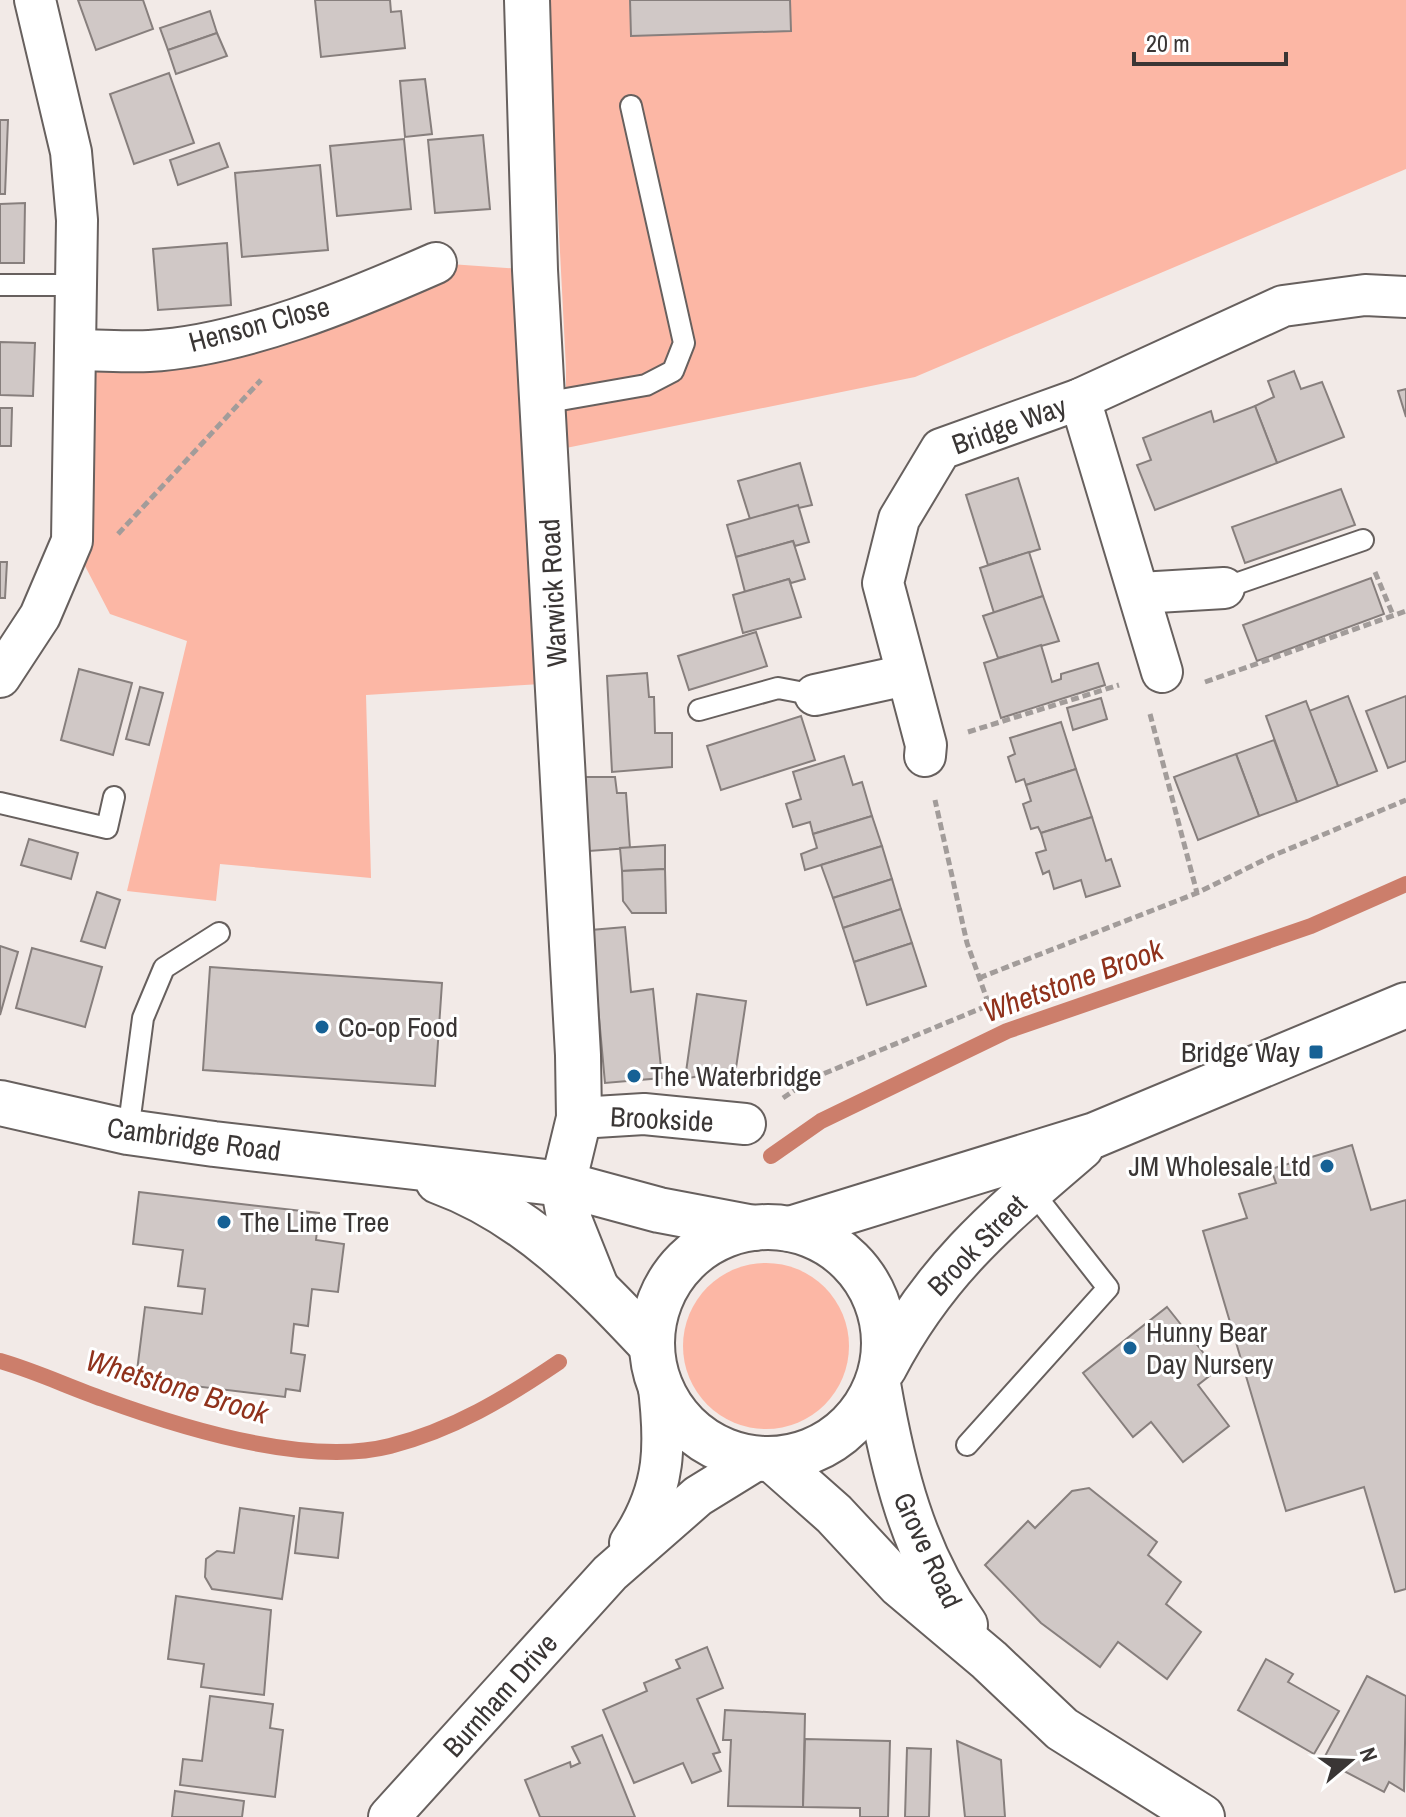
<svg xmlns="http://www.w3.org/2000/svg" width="1406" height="1817" viewBox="0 0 1406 1817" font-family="'Archivo Narrow',sans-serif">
	<rect width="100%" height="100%" fill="#f2eae7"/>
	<g fill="#fcb7a5">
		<path d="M547 0H1406V169L915 377 566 448V368Z"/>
		<path d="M436 263 535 270 541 684 366 695 371 878 220 864 216 901 127 891 187 641 110 614 72 541 75 350 151 351Z"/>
		<circle cx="766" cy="1346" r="83"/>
	</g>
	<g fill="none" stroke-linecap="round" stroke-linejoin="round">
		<g stroke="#cc7e6b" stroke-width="16">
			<path d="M771 1156 821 1121 1007 1031 1311 926 1406 884"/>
			<path d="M0 1361C35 1371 69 1387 103 1399 182 1428 307 1467 390 1446 453 1430 506 1398 559 1362"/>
		</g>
	</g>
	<g fill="#d0c8c6" stroke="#877f7d" stroke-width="2">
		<path d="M78 0H143L153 29 96 50Z"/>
		<path d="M315 0H390L391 12 401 11 405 48 321 57Z"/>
		<path d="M630 0H790L791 31 631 36Z"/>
		<path d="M210 11 217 33 168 50 160 28Z"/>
		<path d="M217 33 227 56 176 74 168 50Z"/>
		<path d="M169 73 194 143 134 164 110 94Z"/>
		<path d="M425 79 432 134 405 137 400 81Z"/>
		<path d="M0 120H8L5 194H0Z"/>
		<path d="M483 135 490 209 435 213 428 140Z"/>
		<path d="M404 139 411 209 337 216 330 146Z"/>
		<path d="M219 143 228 167 178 185 170 160Z"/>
		<path d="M320 165 328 250 242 257 235 173Z"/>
		<path d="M25 203 24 263H0V204Z"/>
		<path d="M227 243 231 305 158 310 153 249Z"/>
		<path d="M0 342 35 343 33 396 0 395Z"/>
		<path d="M1294 371 1301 389 1322 382 1344 437 1277 463 1255 406 1274 397 1268 381Z"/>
		<path d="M1406 389V417L1398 391Z"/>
		<path d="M1255 406 1277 463 1155 510 1137 465 1151 460 1143 438 1211 411 1214 422Z"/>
		<path d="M0 408H12L11 446H0Z"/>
		<path d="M800 463 812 505 750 519 738 481Z"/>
		<path d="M1018 478 1040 549 988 565 966 495Z"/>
		<path d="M1341 489 1355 525 1245 563 1232 527Z"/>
		<path d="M798 505 809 542 795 546 793 541 736 557 727 525Z"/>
		<path d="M793 541 805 579 791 583 789 579 745 592 736 557Z"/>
		<path d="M1029 552 1043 596 994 613 980 568Z"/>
		<path d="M0 562H7L5 598H0Z"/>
		<path d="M1371 578 1384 614 1257 661 1243 625Z"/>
		<path d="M789 579 801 617 743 633 733 595Z"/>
		<path d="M1043 596 1059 641 998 658 983 616Z"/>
		<path d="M756 632 767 666 689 690 678 656Z"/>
		<path d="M1041 645 1052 682 1061 679V674L1098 663 1105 685 1001 718 984 663Z"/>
		<path d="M79 669 132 683 113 755 61 740Z"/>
		<path d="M647 673 649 697H654L655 733H672V767L612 772 607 676Z"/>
		<path d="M140 687 163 693 149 745 126 739Z"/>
		<path d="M1348 696 1377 771 1338 786 1309 711Z"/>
		<path d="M1406 696V761L1388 768 1366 711Z"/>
		<path d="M1101 698 1107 719 1073 730 1067 708Z"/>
		<path d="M1306 701 1338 786 1297 802 1266 716Z"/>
		<path d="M801 716 815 760 721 790 707 746Z"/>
		<path d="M1061 722 1076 769 1026 785 1024 779 1016 782 1008 757 1015 754 1010 738Z"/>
		<path d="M1274 740 1297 802 1259 816 1236 754Z"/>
		<path d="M1236 754 1259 816 1198 840 1174 777Z"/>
		<path d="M844 756 853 785 862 782 872 816 813 834 810 822 793 827 786 804 801 799 793 772Z"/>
		<path d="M1076 769 1092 817 1041 833 1038 827 1031 829 1023 804 1031 801 1026 785Z"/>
		<path d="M584 777H615L617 793H626L630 848 589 851Z"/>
		<path d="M872 816 882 846 805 870 801 854 817 848 813 834Z"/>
		<path d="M1092 817 1106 861 1111 859 1120 886 1086 897 1081 880 1054 889 1049 871 1043 874 1036 853 1046 850 1041 833Z"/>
		<path d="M29 839 78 853 71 879 21 865Z"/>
		<path d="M665 845V869L622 871 620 848Z"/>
		<path d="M882 846 892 879 833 898 821 865Z"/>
		<path d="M665 869 666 913H632L623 901 622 871Z"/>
		<path d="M892 879 901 909 843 928 833 898Z"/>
		<path d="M97 892 120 900 105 948 81 941Z"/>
		<path d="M901 909 912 943 854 962 843 928Z"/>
		<path d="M625 927 631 992 653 989 662 1078 605 1083 591 930Z"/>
		<path d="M912 943 926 986 867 1005 854 962Z"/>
		<path d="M0 946 18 952 0 1015Z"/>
		<path d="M32 948 102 967 85 1027 16 1008Z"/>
		<path d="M210 967 442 983 435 1086 203 1070Z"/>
		<path d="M697 994 746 1001 736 1068 685 1079Z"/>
		<path d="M1352 1145 1371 1210 1406 1200V1589L1395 1592 1364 1487 1286 1511 1203 1231 1247 1218 1239 1194 1276 1183 1271 1169Z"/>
		<path d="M139 1192 319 1213 316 1240 344 1244 338 1292 312 1289 308 1326 294 1324 291 1353 305 1355 300 1391 286 1389 285 1397 136 1379 145 1307 202 1314 205 1289 178 1286 183 1250 133 1244Z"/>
		<path d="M1167 1307 1217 1370 1198 1385 1229 1426 1183 1462 1151 1422 1133 1437 1083 1373Z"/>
		<path d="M1089 1488 1157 1542 1148 1555 1181 1582 1166 1604 1201 1632 1167 1679 1118 1642 1100 1667 1041 1623 985 1565 1028 1521 1035 1528 1072 1491Z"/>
		<path d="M240 1508 294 1516 282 1599 212 1589 205 1577 206 1559 217 1551 234 1553Z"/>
		<path d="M300 1508 343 1513 338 1558 295 1553Z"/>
		<path d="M176 1596 271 1610 264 1695 201 1687 204 1664 168 1659Z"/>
		<path d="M707 1647 723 1688 697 1699 720 1752 713 1754 721 1771 692 1783 683 1763 634 1783 603 1710 647 1691 644 1683 680 1668 676 1660Z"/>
		<path d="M1266 1659 1293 1674 1288 1682 1339 1711 1314 1754 1238 1710Z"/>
		<path d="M1367 1676 1406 1696 1404 1791 1389 1782 1384 1792 1323 1760Z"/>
		<path d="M210 1696 273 1704 270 1728 283 1730 275 1797 180 1785 183 1759 202 1761Z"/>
		<path d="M725 1710 805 1714 803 1807 728 1806 731 1740H723Z"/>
		<path d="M602 1735 635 1817H540L525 1780 570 1762 571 1767 580 1763 572 1747Z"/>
		<path d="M805 1739 890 1741 888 1817H860V1808L803 1807Z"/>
		<path d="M957 1741 1001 1760 1005 1817H965Z"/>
		<path d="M907 1748 931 1749 929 1817H905Z"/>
		<path d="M175 1791 244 1801 242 1817H172Z"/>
	</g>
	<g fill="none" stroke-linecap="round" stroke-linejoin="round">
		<defs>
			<g id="service">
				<path d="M0 285H76"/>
				<path d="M543 403 646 385 673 371 684 343 631 106"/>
				<path d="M1224 588 1363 540"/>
				<path d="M699 710 778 688 815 695"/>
				<path d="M0 803 107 828 114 797"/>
				<path d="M128 1132 143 1018 164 968 219 933"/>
				<path d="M967 1445 1108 1288 1031 1190"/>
			</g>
			<g id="minor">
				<path d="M75 350C100 350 125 352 149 351 242 346 352 300 436 263"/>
				<path d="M1080 399 1162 672"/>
				<path d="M1140 593 1224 588"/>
				<path d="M0 677 40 616 72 541 77 220 71 152 35 0"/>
				<path d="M815 695 906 675"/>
				<path d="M925 756 926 745 883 583 899 519 941 449 1080 399 1283 306 1365 295 1406 297"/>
				<path d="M579 1118 644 1114 745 1124"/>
				<path d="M630 1543C667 1488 666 1443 658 1380"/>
				<path d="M389 1817 610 1573 698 1496 758 1459"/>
			</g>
			<g id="tertiary">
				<path d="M527 0 535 270 578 1055 579 1118 563 1184 570 1222 596 1287"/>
				<path d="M0 1103 128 1132 214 1144 563 1184 659 1210 754 1228"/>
				<path d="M438 1181C526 1213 589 1279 652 1346"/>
				<circle cx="768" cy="1343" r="116"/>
				<path d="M790 1229 1095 1135 1406 1005"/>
				<path d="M884 1368C935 1270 998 1218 1081 1147"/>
				<path d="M878 1384C893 1470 913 1553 965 1625"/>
				<path d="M773 1460 834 1514 900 1585 989 1660 1062 1729 1202 1817"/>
			</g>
		</defs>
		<use href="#service" stroke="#67605e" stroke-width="24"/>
		<use href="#minor" stroke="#67605e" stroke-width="44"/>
		<use href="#tertiary" stroke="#67605e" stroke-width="48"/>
		<g stroke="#a29c9a" stroke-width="5" stroke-dasharray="8 4" stroke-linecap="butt">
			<path d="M118 534 261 380"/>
			<path d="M1375 572 1393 615"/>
			<path d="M1205 682 1406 611"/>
			<path d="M1150 714 1197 893"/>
			<path d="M968 732 1119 685"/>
			<path d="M979 978 1197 893 1272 856 1406 800"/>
			<path d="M783 1098 811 1079 989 1005 967 943 935 800"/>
		</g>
		<use href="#service" stroke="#fff" stroke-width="20"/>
		<use href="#minor" stroke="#fff" stroke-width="40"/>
		<use href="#tertiary" stroke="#fff" stroke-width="44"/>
	</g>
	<g fill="#166195" stroke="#fff" stroke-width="3">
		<circle cx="322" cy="1027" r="8"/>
		<rect x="1308" y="1044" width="16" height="16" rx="4"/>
		<circle cx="634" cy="1076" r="8"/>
		<circle cx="1327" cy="1166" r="8"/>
		<circle cx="224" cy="1222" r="8"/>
		<circle cx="1130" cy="1348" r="8"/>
	</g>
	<g text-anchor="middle" stroke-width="6" stroke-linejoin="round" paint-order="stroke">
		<g font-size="28" fill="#3a3635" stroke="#fff">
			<text transform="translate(259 324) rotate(-15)" y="10">Henson Close</text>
			<text transform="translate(1009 425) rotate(-20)" y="10">Bridge Way</text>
			<text transform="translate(553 593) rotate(-93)" y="10">Warwick Road</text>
			<text transform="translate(662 1119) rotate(3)" y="10">Brookside</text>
			<text transform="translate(194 1139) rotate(8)" y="10">Cambridge Road</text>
			<text transform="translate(977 1245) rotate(-46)" y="10">Brook Street</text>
			<text transform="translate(928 1550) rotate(65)" y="10">Grove Road</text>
			<text transform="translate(500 1695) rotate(-48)" y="10">Burnham Drive</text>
		</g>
		<g font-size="28" fill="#3a3635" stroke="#fff" text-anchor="start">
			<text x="338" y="1037">Co-op Food</text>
			<text x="1300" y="1062" text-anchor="end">Bridge Way</text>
			<text x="650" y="1086">The Waterbridge</text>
			<text x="1311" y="1176" text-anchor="end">JM Wholesale Ltd</text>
			<text x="240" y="1232">The Lime Tree</text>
			<text x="1146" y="1342">Hunny Bear<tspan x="1146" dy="32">Day Nursery</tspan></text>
		</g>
		<g font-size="30" font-style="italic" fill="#90321c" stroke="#fff">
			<text transform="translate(1073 981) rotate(-20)" y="10">Whetstone Brook</text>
			<text transform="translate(177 1387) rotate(17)" y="10">Whetstone Brook</text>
		</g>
	</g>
	<g transform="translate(1350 1761) rotate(71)" stroke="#ffffff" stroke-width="6" paint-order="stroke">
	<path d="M0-6L14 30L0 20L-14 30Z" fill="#3a3635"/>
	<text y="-12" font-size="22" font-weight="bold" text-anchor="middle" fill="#3a3635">N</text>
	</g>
	<path d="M1134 52v12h152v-12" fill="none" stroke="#3a3635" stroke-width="4"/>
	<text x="1146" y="52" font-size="24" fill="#3a3635" stroke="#ffffff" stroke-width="6" paint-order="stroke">20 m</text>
</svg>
